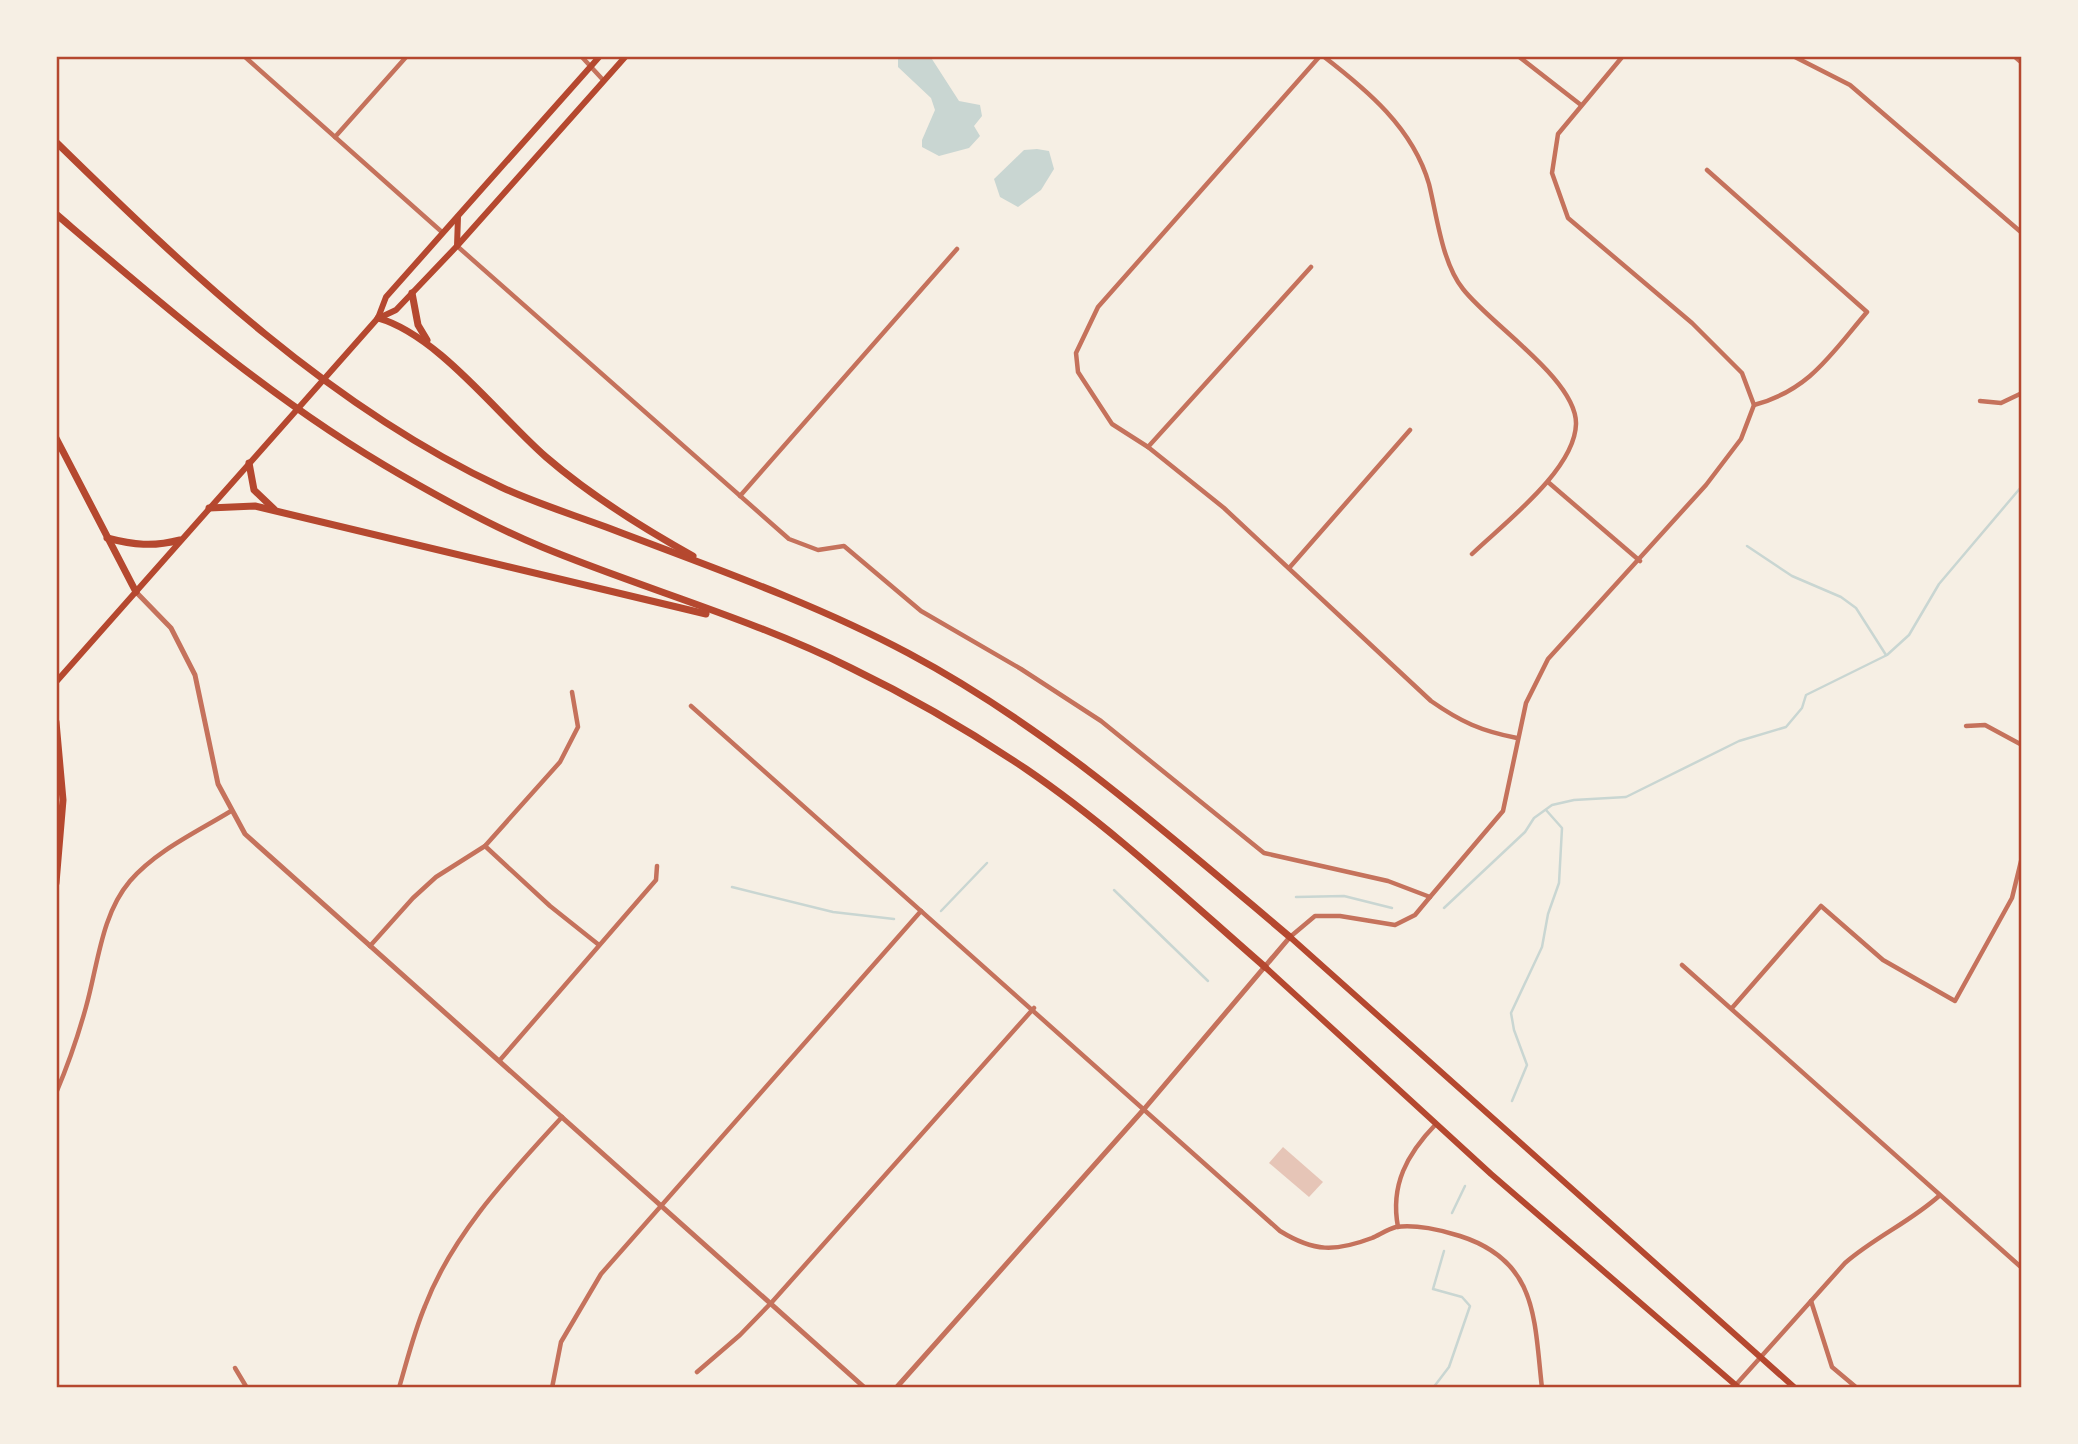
<svg xmlns="http://www.w3.org/2000/svg" width="2078" height="1444" viewBox="0 0 2078 1444" font-family="'Source Serif 4',serif">
	<rect width="100%" height="100%" fill="#f6efe4"/>
	<g fill="#c9d6d2">
		<path d="M898 56H930L959 101 980 105 982 116 974 126 980 136 969 148 939 156 922 147V140L935 110 931 98 898 67Z"/>
		<path d="M1037 149 1049 151 1054 169 1041 190 1018 207 1000 197 994 179 1024 150Z"/>
	</g>
	<g fill="none" stroke-linecap="round" stroke-linejoin="round">
		<g stroke="#c9d6d2" stroke-width="2.5">
			<path d="M1747 546 1792 576 1841 597 1856 608 1886 655"/>
			<path d="M732 887 833 912 894 919"/>
			<path d="M1114 890 1208 981"/>
			<path d="M1296 897 1344 896 1392 908"/>
			<path d="M1444 908 1525 832 1534 818 1552 805 1574 800 1626 797 1739 741 1786 727 1802 708 1806 695 1887 655 1909 635 1939 584 2022 486"/>
			<path d="M941 911 987 863"/>
			<path d="M1512 1101 1527 1065 1514 1030 1511 1013 1542 947 1548 914 1559 883 1562 828 1546 810"/>
			<path d="M1452 1213 1465 1186"/>
			<path d="M1433 1388 1449 1367 1470 1306 1462 1297 1433 1289 1444 1251"/>
		</g>
	</g>
	<path fill="#e6c5b7" d="M1283 1147 1323 1182 1309 1197 1269 1163Z"/>
	<g fill="none" stroke-linecap="round" stroke-linejoin="round">
		<g stroke="#c5725c" stroke-width="4.5">
			<path d="M244 56 443 233"/>
			<path d="M581 56 604 81"/>
			<path d="M1320 56 1098 307 1076 353 1078 372 1112 424 1148 447 1224 508 1431 701C1461 722 1481 731 1517 738"/>
			<path d="M1323 56C1367 90 1413 128 1429 184 1437 216 1442 263 1463 289 1491 325 1577 380 1576 424 1575 470 1503 524 1472 554"/>
			<path d="M1518 56 1581 105"/>
			<path d="M1793 56 1850 85 2022 233"/>
			<path d="M2014 56 2022 63"/>
			<path d="M335 137 407 56"/>
			<path d="M1707 170 1867 312C1831 354 1810 390 1754 405"/>
			<path d="M457 246 789 539 818 550 844 546 921 611 1021 669 1101 721 1264 853 1388 881 1430 897"/>
			<path d="M1980 401 2001 403 2022 393"/>
			<path d="M1148 447 1311 267"/>
			<path d="M1548 482 1640 561"/>
			<path d="M740 496 957 249"/>
			<path d="M1290 567 1410 430"/>
			<path d="M691 706 1280 1231C1314 1252 1335 1252 1372 1238 1379 1235 1388 1229 1396 1227 1415 1224 1442 1230 1460 1236 1538 1261 1534 1319 1542 1388"/>
			<path d="M1966 726 1985 725 2022 745"/>
			<path d="M485 846 550 906 599 945"/>
			<path d="M1290 937 1315 916H1340L1395 925 1415 915 1430 897 1503 811 1526 703 1548 659 1706 485 1741 439 1754 405 1742 373 1692 323 1568 218 1552 173 1558 134 1623 56"/>
			<path d="M370 946 413 898 436 877 485 846 560 762 578 727 572 692"/>
			<path d="M1682 965 2022 1268"/>
			<path d="M1732 1008 1821 906 1883 960 1955 1001 2012 898 2022 857"/>
			<path d="M500 1060 656 880 657 866"/>
			<path d="M56 1093C68 1065 78 1036 86 1007 98 965 101 915 130 881 157 850 197 832 231 811"/>
			<path d="M1398 1227C1390 1185 1407 1154 1436 1124"/>
			<path d="M1811 1301 1832 1367 1857 1388"/>
			<path d="M235 1368 247 1388"/>
			<path d="M697 1372 740 1335 772 1302 1034 1008"/>
			<path d="M399 1388C407 1361 414 1332 425 1306 453 1233 510 1174 562 1117"/>
			<path d="M552 1388 561 1342 601 1274 921 911"/>
			<path d="M1733 1388 1845 1263C1875 1237 1910 1222 1939 1196"/>
		</g>
		<g stroke="#c5725c" stroke-width="5">
			<path d="M136 592 171 628 195 675 218 784 245 834 865 1388"/>
			<path d="M896 1388 1145 1108 1290 937"/>
		</g>
		<g stroke="#b5482f" stroke-width="6">
			<path d="M457 246 458 217"/>
			<path d="M379 318 396 310 457 246 626 56"/>
			<path d="M56 682 378 318 386 297 600 56"/>
		</g>
		<g stroke="#b5482f" stroke-width="6">
			<path d="M1290 937 1795 1388"/>
			<path d="M1265 967 1491 1174 1739 1388"/>
		</g>
		<g stroke="#b5482f" stroke-width="7">
			<path d="M56 142C190 273 330 407 501 487 535 503 571 514 606 527 708 566 812 602 908 653 1049 728 1168 834 1290 937"/>
			<path d="M56 214C166 308 275 403 401 475 446 501 493 527 542 547 644 589 753 619 851 668 911 697 971 732 1026 769 1111 827 1188 900 1265 967"/>
			<path d="M412 293 418 325 427 340"/>
			<path d="M378 318C438 335 498 415 546 457 591 496 641 527 693 556"/>
			<path d="M56 438 136 592"/>
			<path d="M249 463 254 490 274 509"/>
			<path d="M209 508 255 506 706 614"/>
			<path d="M107 538C134 545 153 547 180 540"/>
			<path d="M56 722 63 800 56 883"/>
		</g>
	</g>
	<rect width="2078" height="1444" fill="none" stroke="#f6efe4" stroke-width="116"/>
	<rect x="58" y="58" width="1962" height="1328" fill="none" stroke="#b5482f" stroke-width="2.5"/>
</svg>
